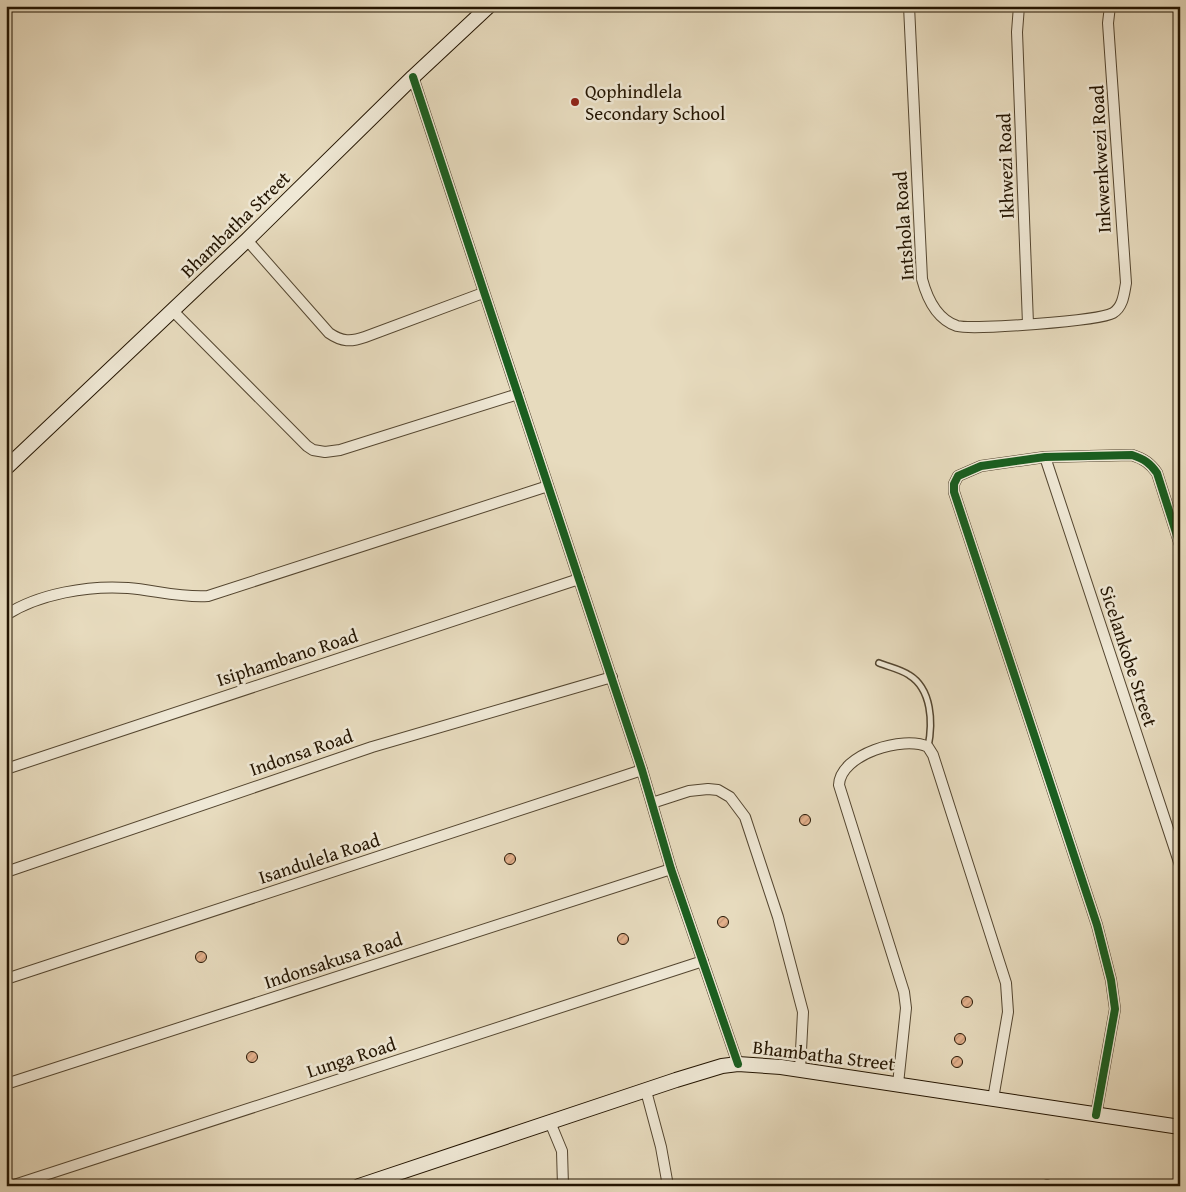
<svg xmlns="http://www.w3.org/2000/svg" width="1186" height="1192" viewBox="0 0 1186 1192" font-family="'Gentium Book Plus',serif">
	<defs>
		<pattern id="building-hatch" width="6" height="6" patternUnits="userSpaceOnUse" patternTransform="scale(1.25)"><rect width="6" height="6" fill="#e3b08b"/><path d="M-1 1l2-2M0 6l6-6M5 7l2-2" fill="none" stroke="#c29676"/></pattern>
	</defs>
	<rect width="100%" height="100%" fill="#e7dbbe"/>
	<filter id="stains"><feTurbulence type="fractalNoise" baseFrequency=".004" numOctaves="4"/><feColorMatrix values="0 0 0 0 .2 0 0 0 0 .09 0 0 0 0 .02 0 0 0 .5 -.17"/></filter>
	<radialGradient id="worn" r=".72"><stop offset=".6" stop-color="#630" stop-opacity="0"/><stop offset="1" stop-color="#630" stop-opacity=".3"/></radialGradient>
	<g fill="url(#building-hatch)" stroke="#231401">
		<circle cx="805" cy="820" r="5.5"/>
		<circle cx="510" cy="859" r="5.5"/>
		<circle cx="723" cy="922" r="5.5"/>
		<circle cx="623" cy="939" r="5.5"/>
		<circle cx="201" cy="957" r="5.5"/>
		<circle cx="967" cy="1002" r="5.5"/>
		<circle cx="960" cy="1039" r="5.5"/>
		<circle cx="252" cy="1057" r="5.5"/>
		<circle cx="957" cy="1062" r="5.5"/>
	</g>
	<g fill="none" stroke-linecap="round" stroke-linejoin="round">
		<defs>
			<g id="lane">
				<path d="M879 663C889 667 900 669 909 675 932 689 933 723 928 747"/>
				<path d="M1047 1186V1183"/>
			</g>
			<g id="street">
				<path d="M909 6 922 279C927 298 936 319 957 326 973 330 1099 321 1113 313 1123 307 1124 294 1126 283L1108 23 1110 6"/>
				<path d="M1019 6 1017 32 1028 324"/>
				<path d="M413 77 642 770 671 869 738 1064"/>
				<path d="M247 240 329 333C342 342 351 342 365 337L483 293"/>
				<path d="M173 311 307 446 313 450 325 452 340 450 518 394"/>
				<path d="M1045 457 1180 865"/>
				<path d="M6 615C38 594 89 585 128 588 154 590 181 598 208 596L548 486"/>
				<path d="M6 769 579 579"/>
				<path d="M652 803 689 791 708 789 718 790 730 797 745 817 778 917 803 1012 800 1070"/>
				<path d="M6 872 372 747 612 677"/>
				<path d="M6 979 642 770"/>
				<path d="M6 1084 671 869"/>
				<path d="M898 1084 906 1008 904 992 839 785C840 754 904 735 928 747L933 755 1006 983 1008 1012 993 1099"/>
				<path d="M646 1091 661 1147 668 1186"/>
				<path d="M1096 1115 1115 1009 1111 980 1097 925 954 492V484L958 476 981 466 1045 457 1132 455C1144 459 1150 463 1157 473L1180 545"/>
				<path d="M550 1122 562 1151 563 1186"/>
				<path d="M11 1186 703 961"/>
			</g>
			<g id="secondary">
				<path d="M6 468 247 240 413 77 489 6"/>
				<path d="M359 1186 676 1080 722 1066 738 1064 781 1067 1180 1127"/>
			</g>
		</defs>
		<use href="#lane" stroke="#544630" stroke-width="8"/>
		<use href="#street" stroke="#544630" stroke-width="12"/>
		<use href="#secondary" stroke="#231401" stroke-width="16"/>
		<use href="#lane" stroke="#efe8d5" stroke-width="5"/>
		<use href="#street" stroke="#efe8d5" stroke-width="10"/>
		<use href="#secondary" stroke="#efe8d5" stroke-width="14"/>
		<defs>
			<g id="cycleway">
				<path d="M413 77 642 770 671 869 738 1064"/>
				<path d="M1096 1115 1115 1009 1111 980 1097 925 954 492V484L958 476 981 466 1045 457 1132 455C1144 459 1150 463 1157 473L1180 545"/>
			</g>
		</defs>
		<use href="#cycleway" stroke="#efe8d5" stroke-width="11"/>
		<use href="#cycleway" stroke="#1b5e20" stroke-width="8"/>
	</g>
	<circle fill="#8f2418" stroke="#efe8d5" stroke-width="2" cx="575" cy="102" r="5"/>
	<g text-anchor="middle" stroke-width="5" stroke-linejoin="round" paint-order="stroke">
		<g font-size="19" fill="#231401" stroke="#efe8d5" text-anchor="start">
			<text x="585" y="98">Qophindlela<tspan x="585" dy="22">Secondary School</tspan></text>
		</g>
		<g font-size="19" fill="#231401" stroke="#efe8d5">
			<text transform="translate(1100 159) rotate(-93)" y="7">Inkwenkwezi Road</text>
			<text transform="translate(1005 166) rotate(-92)" y="7">Ikhwezi Road</text>
			<text transform="translate(235 224) rotate(-44)" y="7">Bhambatha Street</text>
			<text transform="translate(903 226) rotate(-94)" y="7">Intshola Road</text>
			<text transform="translate(1129 656) rotate(72)" y="7">Sicelankobe Street</text>
			<text transform="translate(287 657) rotate(-18)" y="7">Isiphambano Road</text>
			<text transform="translate(301 752) rotate(-19)" y="7">Indonsa Road</text>
			<text transform="translate(319 858) rotate(-18)" y="7">Isandulela Road</text>
			<text transform="translate(333 960) rotate(-18)" y="7">Indonsakusa Road</text>
			<text transform="translate(824 1055) rotate(7)" y="7">Bhambatha Street</text>
			<text transform="translate(351 1057) rotate(-18)" y="7">Lunga Road</text>
		</g>
	</g>
	<rect width="1186" height="1192" fill="none" stroke="#e7dbbe" stroke-width="25"/>
	<rect x="8" y="8" width="1171" height="1177" fill="none" stroke="#231401" stroke-width="2.5"/>
	<rect x="12" y="12" width="1161" height="1167" fill="none" stroke="#231401"/>
	<rect width="100%" height="100%" filter="url(#stains)"/>
	<rect width="100%" height="100%" fill="url(#worn)"/>
</svg>
